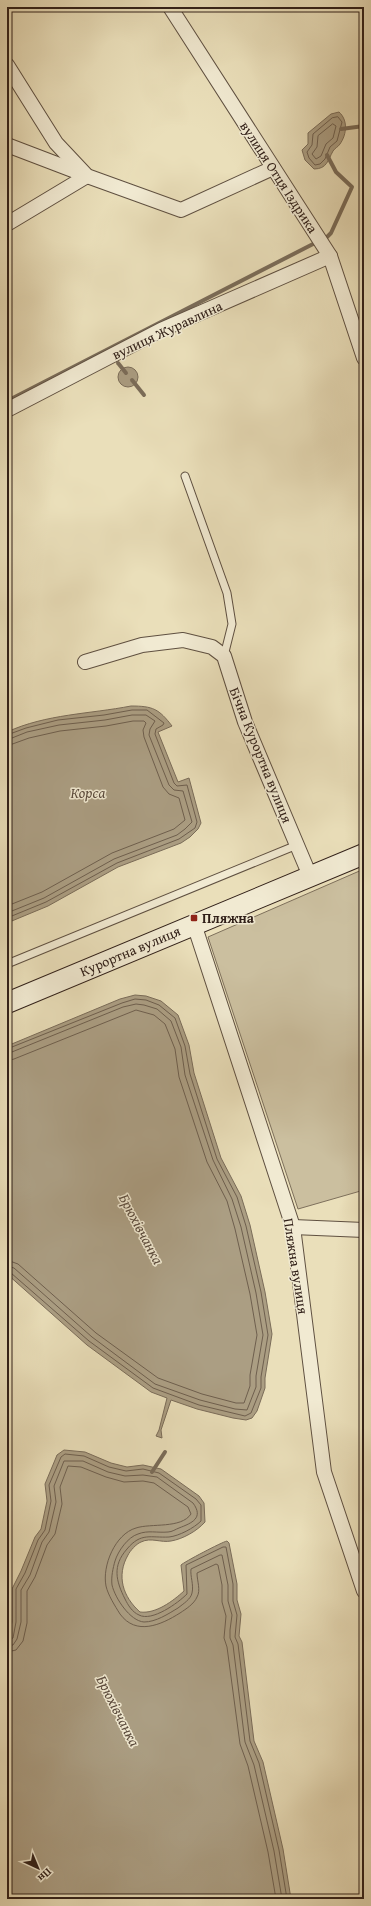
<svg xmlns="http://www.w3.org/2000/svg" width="371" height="1906" viewBox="0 0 371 1906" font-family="'Gentium Book Plus',serif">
	<rect width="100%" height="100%" fill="#eadfba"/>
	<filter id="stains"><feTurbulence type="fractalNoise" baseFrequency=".005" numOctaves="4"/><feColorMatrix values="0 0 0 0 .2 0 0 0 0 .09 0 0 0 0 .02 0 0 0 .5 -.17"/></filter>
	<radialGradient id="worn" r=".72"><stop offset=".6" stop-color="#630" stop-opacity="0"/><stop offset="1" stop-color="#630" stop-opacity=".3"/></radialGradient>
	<path fill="#cbbf9f" stroke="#7e705c" d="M364 869V1190L298 1209 208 937Z"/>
	<g fill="#ab9e83" stroke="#7a6c59">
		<path d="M339 112C348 120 347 134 340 144 338 147 335 148 333 151 328 160 327 169 314 169L305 160 302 150 308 144V133L331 114Z"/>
		<circle cx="128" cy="377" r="10"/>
		<path d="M131 706C153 706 159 709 172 726L158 732 178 782 189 778 201 823 198 829 190 837 181 843 118 867 48 906 7 923V732C46 714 90 714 131 706Z"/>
		<path d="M135 995 146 996 161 1001 178 1015 189 1045 194 1073 221 1158 241 1196 250 1225 265 1292 272 1334 265 1378V1388L257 1411 252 1418 246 1420 233 1418 197 1409 171 1400 161 1430 162 1438 156 1436 159 1430 167 1398 151 1392 87 1345 7 1274V1046L120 999Z"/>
		<path d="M64 1450 85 1452 111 1463 127 1467 143 1465 161 1469 199 1496 204 1503 205 1522C197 1531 183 1539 171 1541 161 1543 151 1537 141 1542 136 1544 130 1551 128 1555 116 1576 123 1597 140 1612 156 1614 173 1601 184 1591L181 1565C184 1562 222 1542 227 1541L229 1543 237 1584V1600L241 1614 239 1636 242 1642 254 1741 263 1762 283 1849 291 1899H7V1647L12 1622V1589L21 1571 35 1537 41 1529 47 1501 45 1484 55 1460 57 1455Z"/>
	</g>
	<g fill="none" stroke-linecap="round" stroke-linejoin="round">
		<g stroke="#6e5f4e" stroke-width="1">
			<path d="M338 117 342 122 337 141 330 147 325 159 320 164 315 165 309 158 307 152 312 145 313 134 332 118Z"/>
			<path d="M333 124 336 126 333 138 326 144 321 156 316 159 312 154 317 147 318 136Z"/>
			<path d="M7 735 26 728 58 720 104 715 132 710H147L164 723 163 725 156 729 155 734 174 783 177 786 187 785 197 822 195 828 179 839 117 863 46 902 7 918"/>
			<path d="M7 740 27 732 59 725 105 720 132 715H146L155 721 150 729 149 735 169 785 174 790 183 791 192 822 185 829 177 835 114 859 44 898 7 913"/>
			<path d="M7 746 29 738 60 731 106 726 133 721H144L146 723 143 730 144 737 163 787 169 794 179 798 185 820 174 829 112 853 42 892 7 906"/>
			<path d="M7 1049 122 1003 135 999 146 1000 159 1005 175 1018 185 1046 190 1074 217 1159 237 1197 246 1226 261 1292 268 1335 261 1377V1388L251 1413 245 1416 199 1405 153 1388 89 1341 11 1273 7 1271"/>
			<path d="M7 1054 123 1007 136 1004 144 1005 157 1009 171 1021 181 1047 185 1075 213 1160 232 1199 241 1227 256 1293 263 1335 256 1376V1387L247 1410 235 1409 200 1400 155 1384 92 1337 14 1268 7 1266"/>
			<path d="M7 1061 14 1059 136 1010 154 1015 165 1024 175 1049 179 1077 207 1162 227 1201 235 1229 250 1294 257 1335 250 1375V1386L244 1403H236L202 1394 158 1378 96 1333 18 1264 7 1260"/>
			<path d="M7 1641 13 1638 16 1622V1589L25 1573 38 1540 45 1530 51 1501 49 1485 61 1457 65 1454 84 1456 109 1467 126 1471 143 1469 159 1473 196 1499 201 1505V1521C194 1528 179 1536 169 1537 151 1538 141 1532 127 1549 112 1566 116 1581 125 1599 128 1605 132 1612 139 1615 152 1622 178 1603 187 1594L186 1565 223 1547H226L233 1584V1601L237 1615 235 1637 238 1644 250 1741 259 1763 279 1850 287 1899"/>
			<path d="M7 1646 13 1645 17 1639 21 1622V1590L30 1575 42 1542 49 1532 56 1502 54 1486 64 1461H83L108 1472 125 1476 143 1475 157 1477 193 1503C204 1518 192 1523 179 1528 176 1529 172 1532 168 1532 157 1533 148 1530 138 1534 128 1537 118 1551 115 1561 113 1568 111 1577 112 1585 115 1598 130 1621 144 1622 156 1622 168 1614 178 1608 183 1604 191 1599 192 1593 194 1585 190 1576 191 1569L220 1555H222L228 1585V1601L232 1615 230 1630V1638L233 1645 245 1742 254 1765 274 1851 282 1899"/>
			<path d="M7 1652 16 1650 23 1641 27 1623V1591L35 1577 47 1545 55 1534 62 1504 60 1487 68 1466 81 1467 106 1477 124 1482 143 1481 154 1483 188 1507 191 1514C181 1529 151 1523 136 1528 115 1534 102 1566 106 1586 108 1595 115 1606 120 1614 136 1636 161 1625 180 1613 186 1609 194 1604 197 1597 201 1590 197 1581 197 1573L216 1564 218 1565 222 1585V1602L226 1616 224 1638 227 1647 240 1744 248 1766 268 1852 276 1899"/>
		</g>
		<g stroke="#7a6c59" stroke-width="4">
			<path d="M341 129 364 126"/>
			<path d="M327 237 331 233 352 187 336 172 327 155"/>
			<path d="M118 363 126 373"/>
			<path d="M132 380 144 395"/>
			<path d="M7 401 315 243"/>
			<path d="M152 1472 165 1452"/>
		</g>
		<defs>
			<g id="service">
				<path d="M185 476 227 593 232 624 224 656"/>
				<path d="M7 964 297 845"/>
			</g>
			<g id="minor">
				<path d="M170 7 330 256 364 358"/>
				<path d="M7 65 56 143 87 176 181 210 273 168"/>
				<path d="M7 145 83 174"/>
				<path d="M7 224 87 176"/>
				<path d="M7 410 161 330 330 256"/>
				<path d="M85 662 142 645 183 640 212 647 224 656 245 722 310 876"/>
				<path d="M194 924 293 1227 324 1472 364 1591"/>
				<path d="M293 1227 364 1230"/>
			</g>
			<path id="secondary" d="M7 1003 364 854"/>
		</defs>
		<use href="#service" stroke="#5f5041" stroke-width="9"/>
		<use href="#minor" stroke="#5f5041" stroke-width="16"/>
		<use href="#secondary" stroke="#312019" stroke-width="22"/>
		<use href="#service" stroke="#f1ead2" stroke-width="7"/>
		<use href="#minor" stroke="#f1ead2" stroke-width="14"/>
		<use href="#secondary" stroke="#f1ead2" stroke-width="20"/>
	</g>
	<rect fill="#8f2418" stroke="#f1ead2" stroke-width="1.5" x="190" y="914" width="8" height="8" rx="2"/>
	<g text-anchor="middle" stroke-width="3" stroke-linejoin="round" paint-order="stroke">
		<g font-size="14" fill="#312019" stroke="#f1ead2">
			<text transform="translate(279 177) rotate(57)" y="5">вулиця Отця Іздрика</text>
			<text transform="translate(167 330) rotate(-25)" y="5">вулиця Журавлина</text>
			<text transform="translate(261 755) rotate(68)" y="5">Бічна Курортна вулиця</text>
			<text transform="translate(130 951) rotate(-23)" y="5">Курортна вулиця</text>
			<text transform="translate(296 1266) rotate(81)" y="5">Пляжна вулиця</text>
		</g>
		<g font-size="14" font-weight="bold" fill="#312019" stroke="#f1ead2" text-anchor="start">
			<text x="202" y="923">Пляжна</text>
		</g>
		<g font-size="15" font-style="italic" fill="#5c4c3e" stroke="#f1ead2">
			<text x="88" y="798">Корса</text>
			<text transform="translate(141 1229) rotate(62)" y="5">Брюхівчанка</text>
			<text transform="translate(118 1711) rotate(63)" y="5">Брюхівчанка</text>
		</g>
	</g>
	<rect width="371" height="1906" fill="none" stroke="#eadfba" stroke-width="24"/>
	<rect x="8" y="8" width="355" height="1890" fill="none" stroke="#312019" stroke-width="2"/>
	<rect x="12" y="12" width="347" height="1882" fill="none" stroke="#312019"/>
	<g transform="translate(38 1868) rotate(136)" stroke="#f1ead2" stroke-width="3" paint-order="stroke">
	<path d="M0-3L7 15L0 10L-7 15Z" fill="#312019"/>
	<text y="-6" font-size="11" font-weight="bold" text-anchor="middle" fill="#312019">Пн</text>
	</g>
	<rect width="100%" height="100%" filter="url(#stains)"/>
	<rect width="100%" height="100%" fill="url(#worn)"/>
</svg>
